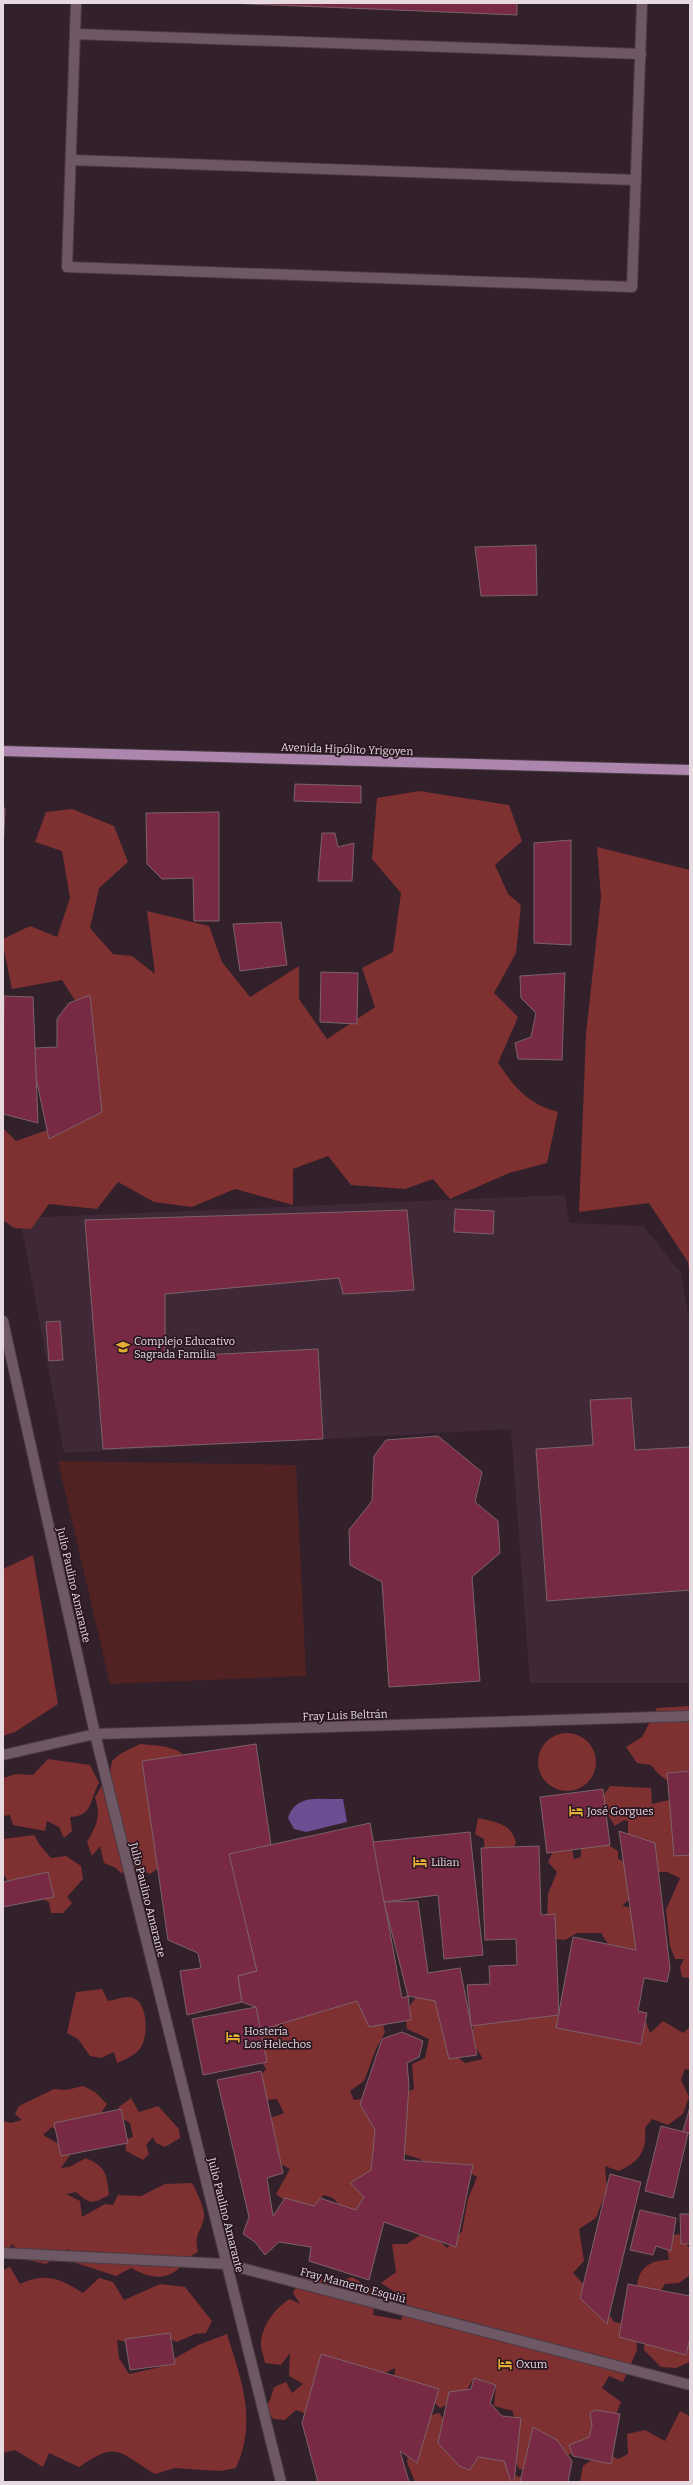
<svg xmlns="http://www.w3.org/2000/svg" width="693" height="2485" viewBox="0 0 693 2485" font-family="Bitter,serif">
	<rect width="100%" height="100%" fill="#32202b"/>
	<path fill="#402937" d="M565 1195 569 1223 643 1226 681 1273 690 1325V1683H530L511 1429 64 1453 20 1218Z"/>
	<path fill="#512221" d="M58 1461 296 1465 306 1676 110 1684Z"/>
	<g fill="#7f3031">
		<path d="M419 791 509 805 522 841 495 865 508 894 521 905 516 953 494 993 518 1017 498 1063C516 1089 527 1103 558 1112L547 1163 509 1173 450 1199 433 1179 405 1189 351 1185 328 1156 293 1169V1205L235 1189 192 1207 154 1202 118 1182 97 1209 49 1204 31 1229 14 1228 3 1220V1128L16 1141 76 1120 83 1013 62 980 12 989 3 945V939L30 926 57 937 70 898 62 851 35 842 46 812 72 809 114 826 128 862 99 888 90 928 113 954 132 956 155 974 147 911 209 926 222 962 250 997 299 966V999L327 1039 375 1007 362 968 393 952 401 893 372 859 377 798Z"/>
		<path d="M597 847 690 870V1279L688 1262 649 1203 579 1212 586 1034 601 897Z"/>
		<path d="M33 1555 58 1704 15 1732 3 1736V1569Z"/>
		<path d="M690 1706V1783C669 1784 664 1781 651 1765L637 1763 626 1747 642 1737 657 1708Z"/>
		<circle cx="567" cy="1762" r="29"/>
		<path d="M140 1744C160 1746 180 1745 192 1764L161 1866 150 1874 139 1869 121 1873 116 1868 104 1863 100 1846 92 1856 87 1842C97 1824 101 1818 95 1797L110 1772 112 1761 120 1754Z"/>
		<path d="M48 1759 90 1765 99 1783C89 1801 93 1816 70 1817L72 1831 64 1838 59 1827 47 1821 45 1831 13 1825 10 1815 3 1816V1778L16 1774 33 1775Z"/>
		<path d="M610 1786 651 1788 652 1804 669 1800 678 1809 690 1845V1978L682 1977 680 1967 684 1959H675L670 1946 666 1910 680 1878 667 1872H654L628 1837V1821L624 1820 615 1826 599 1802Z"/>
		<path d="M478 1818C495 1822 512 1823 516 1843L512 1851 485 1858 484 1839 475 1834Z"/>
		<path d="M34 1835 39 1844 51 1858 66 1856 81 1866 83 1879 67 1897 72 1903 63 1913H51L49 1902 9 1884 3 1873V1839Z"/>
		<path d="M581 1840H600L618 1851V1859L632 1864 635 1894 622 1906 644 1910 648 1935 628 1956 612 1950 601 1933H577L565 1940 556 1939 547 1925 548 1894 557 1872 548 1862 555 1847 571 1843 574 1859 581 1857Z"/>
		<path d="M361 1988 381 2017 385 2032 376 2049 364 2081 350 2091 354 2100 369 2098 379 2138 368 2201 357 2215 343 2209 333 2198 324 2195 309 2210 300 2212 276 2194 290 2169 266 2156 264 2120 284 2113 277 2099 256 2101 253 2085 266 2069C254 2050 254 2040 263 2020Z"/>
		<path d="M102 1989 108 2001C117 2000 127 1994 135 1999 149 2006 148 2040 139 2050 133 2056 124 2060 117 2063L114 2052 101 2058 90 2056 78 2039 67 2033 76 1992Z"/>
		<path d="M416 1997 440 1999 450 2051 465 2063 483 2059 471 2040 474 2022 559 2010 578 2000 645 2019 650 2033 663 2021 683 2033 690 2027V2070L685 2069 681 2080 689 2097 683 2114 668 2125 652 2119 645 2128C647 2151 640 2161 619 2171L605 2166 607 2189 596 2218 579 2229 584 2261 573 2273 604 2306 614 2322 636 2326 637 2350 623 2382 609 2376 602 2388 621 2402C618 2409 615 2418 610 2424 594 2444 544 2473 519 2469L512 2453 515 2429 513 2411 494 2406 496 2385 474 2378 463 2397 440 2408 428 2396 394 2388 395 2368 379 2376 317 2418 296 2410 285 2420 274 2419 263 2411 270 2400 274 2387 286 2382 292 2393 303 2384 289 2376 290 2353 281 2365 265 2363C264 2357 260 2348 261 2341 263 2324 276 2307 290 2299L300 2304 293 2293 304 2273 336 2283 352 2277 376 2291 373 2315 401 2320 407 2300 381 2283 396 2272 392 2244H407L420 2235 434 2236 447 2248 462 2231 468 2199 477 2177 458 2166 434 2170 420 2159 398 2152 399 2095 414 2089 412 2064 425 2058 429 2039 407 2029 405 2013Z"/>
		<path d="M83 2086 95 2092 107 2104 99 2116 58 2132 52 2127 43 2135 69 2150 70 2155 61 2168 69 2167 86 2158C106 2167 107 2174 109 2195 92 2204 91 2205 76 2192L66 2194 80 2201 82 2217 105 2204 113 2205 118 2195 141 2196 165 2184 192 2183C196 2190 206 2211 204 2218 200 2235 194 2232 198 2252 188 2256 185 2264 177 2270 162 2282 146 2276 131 2268L116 2276 76 2263 69 2249 46 2264 27 2260 12 2244 3 2260V2121L11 2123 22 2120 15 2114 19 2106 54 2089 66 2090Z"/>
		<path d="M131 2098 139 2112 158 2106 179 2129 180 2138 165 2147 156 2143 153 2137 146 2145 149 2154 143 2160 126 2151 125 2140 133 2137 130 2123 116 2115 119 2107Z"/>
		<path d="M679 2234 690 2249V2275L679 2283 665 2284 658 2295 637 2290C637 2269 649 2260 669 2260L667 2249 670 2236Z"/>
		<path d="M10 2267 20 2284C47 2272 60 2279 83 2293L99 2278 113 2282 124 2300 160 2284 185 2287 212 2321 206 2333 195 2334 177 2342 160 2335 141 2345 117 2340 119 2358 129 2374 160 2367 198 2345 227 2334C242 2382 257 2420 236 2468L220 2471 175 2468 155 2474C118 2452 118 2440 79 2467L49 2453 43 2467 15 2450 3 2453V2270Z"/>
		<path d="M645 2330H690V2362L676 2368 661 2367 644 2350Z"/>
		<path d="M680 2411 690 2416V2482H580L583 2466 603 2452 618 2459 628 2454 627 2434 645 2430 665 2441Z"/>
		<path d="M439 2413 470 2454 507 2452 512 2474 532 2482H415L407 2462 408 2452 427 2416Z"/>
	</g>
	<path fill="#6b4d92" d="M343 1799 347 1822 306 1832 294 1829 288 1818C296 1793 321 1800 343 1799Z"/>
	<g fill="#782a45" stroke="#7c6268">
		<path d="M226 3H517V15Z"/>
		<path d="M536 545 537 595 481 596 475 547Z"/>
		<path d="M295 784 361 786V803L294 801Z"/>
		<path d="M3 808H5L3 851Z"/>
		<path d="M219 812V921H194L193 878 162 879 147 864 146 813Z"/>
		<path d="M322 833H335L338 847 354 843 352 881H318Z"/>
		<path d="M571 840V945L534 943V843Z"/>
		<path d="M281 922 287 965 240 971 233 924Z"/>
		<path d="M321 972 358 973 357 1024 320 1022Z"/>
		<path d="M565 973 562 1060 518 1059 515 1043 531 1037 536 1013 521 998 520 976Z"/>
		<path d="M90 995 102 1112 49 1139 36 1078 35 1048 57 1047V1019L69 1003Z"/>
		<path d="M4 996 33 997 38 1123 3 1114Z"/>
		<path d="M455 1209 494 1211 493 1234 454 1232Z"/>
		<path d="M407 1210 414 1290 343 1294 339 1278 165 1294V1357L318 1349 323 1439 103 1449 85 1220Z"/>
		<path d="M60 1321 63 1360 49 1361 46 1322Z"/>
		<path d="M631 1398 635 1450 690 1447V1590L547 1601 536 1449 593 1445 590 1400Z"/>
		<path d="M438 1436 482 1472 475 1502 498 1521 500 1553 472 1577 480 1681 389 1687 382 1582 350 1565 349 1530 372 1501 374 1456 386 1440Z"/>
		<path d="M256 1744 271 1845 231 1859 257 1971 238 1976 242 2002 187 2015 180 1971 201 1968 198 1953 168 1940 142 1761Z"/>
		<path d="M690 1771V1855L674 1856 667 1773Z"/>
		<path d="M603 1789 610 1845 547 1853 540 1797Z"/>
		<path d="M370 1823 402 1998 408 1996 411 2020 369 2027 357 2001 260 2030 256 2007 242 2002 238 1976 257 1971 229 1854Z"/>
		<path d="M619 1831 655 1843 670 1968 667 1982 644 1978 638 2011 647 2013 641 2044 556 2028 573 1937 636 1950Z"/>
		<path d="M470 1832 483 1955 444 1959 438 1895 384 1902 373 1842Z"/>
		<path d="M539 1846 541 1915 555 1914 559 2015 471 2026 467 1985 490 1984 489 1966 517 1965 516 1939 485 1940 481 1848Z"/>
		<path d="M48 1872 54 1897 3 1907V1882Z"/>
		<path d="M418 1901 428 1973 460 1968 477 2055 449 2059 435 2001 408 1996 384 1902Z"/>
		<path d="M256 2007 267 2062 203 2075 192 2019Z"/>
		<path d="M402 2032 423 2041 419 2057 407 2063 409 2085 404 2160 473 2165 456 2247 384 2222 369 2280 309 2261 311 2247 279 2242 265 2255 255 2242 243 2234 249 2217 217 2080 261 2071 283 2173 267 2178 273 2216 285 2198 314 2206 320 2198 356 2210 364 2197 350 2183 371 2170 375 2130 360 2104 382 2039Z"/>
		<path d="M690 2107V2134L683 2131Z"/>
		<path d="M121 2109 128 2143 61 2156 54 2123Z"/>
		<path d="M661 2126 688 2133 673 2198 645 2191Z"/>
		<path d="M610 2174 641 2182 607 2324 580 2298Z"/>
		<path d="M640 2210 676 2218 671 2251 656 2246 653 2255 630 2250Z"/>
		<path d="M680 2214H690V2244H681Z"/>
		<path d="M628 2284 690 2296V2338L686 2355 619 2337Z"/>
		<path d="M170 2333 175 2364 130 2370 125 2339Z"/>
		<path d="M321 2354 439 2389 417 2463 400 2451 409 2482H318L302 2423Z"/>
		<path d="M474 2378 496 2385 490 2403 502 2416 521 2418 514 2482H511L504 2461 478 2457 470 2470 459 2466 438 2443 449 2392 471 2389Z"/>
		<path d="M595 2410 620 2414 611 2464 573 2456 569 2445 589 2437 592 2426 590 2413Z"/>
		<path d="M533 2427 557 2440 572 2461 568 2482H520Z"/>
	</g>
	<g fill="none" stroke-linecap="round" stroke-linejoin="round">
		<defs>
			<g id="minor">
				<path d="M76 3 67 267 632 287 642 3"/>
				<path d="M75 34 641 54"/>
				<path d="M71 160 636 180"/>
				<path d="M3 1321 95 1734 281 2482"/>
				<path d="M3 1755 95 1734 690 1716"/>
				<path d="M3 2253 226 2264 690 2385"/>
			</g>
			<path id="major" d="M3 751 690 770"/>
		</defs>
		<use href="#minor" stroke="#4a3b44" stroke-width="12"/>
		<use href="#major" stroke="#4a3b44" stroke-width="12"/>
		<use href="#minor" stroke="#6e5865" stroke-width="10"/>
		<use href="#major" stroke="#ad86ad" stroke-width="10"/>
	</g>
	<defs>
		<symbol id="school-bare" viewBox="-9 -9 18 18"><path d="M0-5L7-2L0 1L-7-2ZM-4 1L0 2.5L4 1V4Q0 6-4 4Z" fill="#e5ad35" stroke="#281621" stroke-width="2.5" paint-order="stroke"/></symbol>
		<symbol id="hotel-bare" viewBox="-9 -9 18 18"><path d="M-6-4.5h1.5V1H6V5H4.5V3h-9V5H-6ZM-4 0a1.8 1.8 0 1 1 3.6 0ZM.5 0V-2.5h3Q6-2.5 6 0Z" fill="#e5ad35" stroke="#281621" stroke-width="2.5" paint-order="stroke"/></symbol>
	</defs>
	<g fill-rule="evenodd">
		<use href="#school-bare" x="113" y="1337" width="20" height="20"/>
		<use href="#hotel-bare" x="566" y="1801" width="20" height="20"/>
		<use href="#hotel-bare" x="410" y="1852" width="20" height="20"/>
		<use href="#hotel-bare" x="223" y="2027" width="20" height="20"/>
		<use href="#hotel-bare" x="495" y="2354" width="20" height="20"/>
	</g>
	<g text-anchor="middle" stroke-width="3.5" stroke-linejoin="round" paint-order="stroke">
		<g font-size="11" fill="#e6d9e0" stroke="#281621">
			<text transform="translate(347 749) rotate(2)" y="4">Avenida Hipólito Yrigoyen</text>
			<text transform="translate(74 1585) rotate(77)" y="4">Julio Paulino Amarante</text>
			<text transform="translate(345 1715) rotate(-2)" y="4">Fray Luis Beltrán</text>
			<text transform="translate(148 1900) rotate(76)" y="4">Julio Paulino Amarante</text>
			<text transform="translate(226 2215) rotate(76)" y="4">Julio Paulino Amarante</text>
			<text transform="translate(353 2285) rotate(15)" y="4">Fray Mamerto Esquiú</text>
		</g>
		<g font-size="11" fill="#e6d9e0" stroke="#281621" text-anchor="start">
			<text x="134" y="1345">Complejo Educativo<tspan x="134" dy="13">Sagrada Familia</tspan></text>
			<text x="587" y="1815">José Gorgues</text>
			<text x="431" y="1866">Lilian</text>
			<text x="244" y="2035">Hostería<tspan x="244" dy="13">Los Helechos</tspan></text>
			<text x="516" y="2368">Oxum</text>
		</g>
	</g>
	<rect width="693" height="2485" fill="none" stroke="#e6d9e0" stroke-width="8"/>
</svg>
